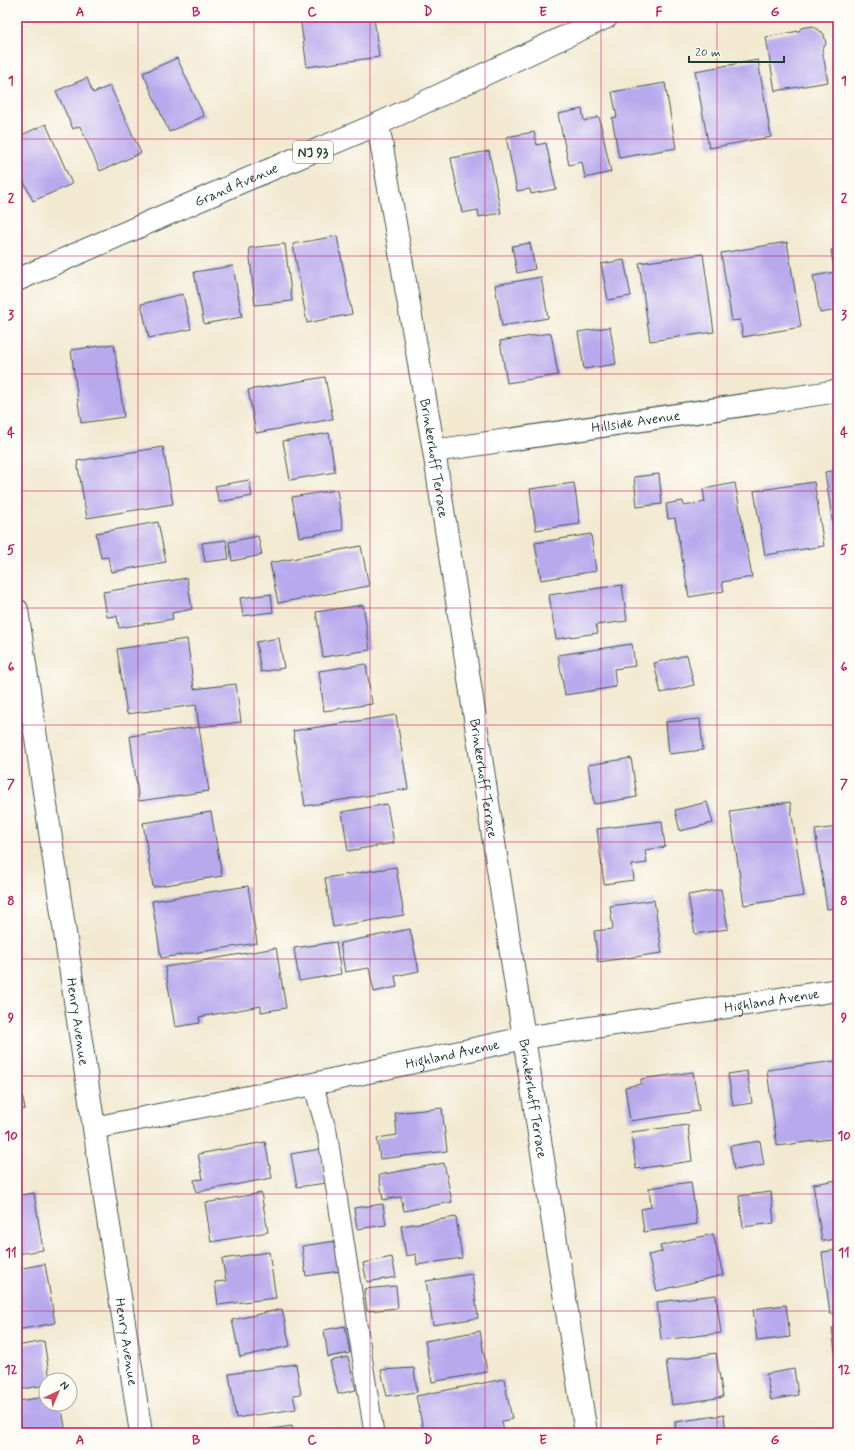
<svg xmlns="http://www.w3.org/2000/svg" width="855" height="1450" viewBox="0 0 855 1450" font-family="Mynerve,sans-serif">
	<rect width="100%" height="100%" fill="#fdfcf7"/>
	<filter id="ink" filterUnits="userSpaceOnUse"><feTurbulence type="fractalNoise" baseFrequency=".025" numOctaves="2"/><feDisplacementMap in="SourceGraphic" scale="8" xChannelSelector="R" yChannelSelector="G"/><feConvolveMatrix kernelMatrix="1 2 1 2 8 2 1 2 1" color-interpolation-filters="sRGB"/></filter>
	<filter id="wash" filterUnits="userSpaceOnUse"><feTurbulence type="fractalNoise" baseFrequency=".012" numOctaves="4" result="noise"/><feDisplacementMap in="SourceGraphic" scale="16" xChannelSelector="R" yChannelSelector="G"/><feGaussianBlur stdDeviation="0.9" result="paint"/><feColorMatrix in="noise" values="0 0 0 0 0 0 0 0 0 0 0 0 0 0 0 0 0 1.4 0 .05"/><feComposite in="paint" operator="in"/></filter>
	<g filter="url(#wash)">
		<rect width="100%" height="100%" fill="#f3e9d1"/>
		<g id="blocks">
			<g fill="#b8a9ed">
				<path d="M300 17H374L379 57 307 67Z"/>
				<path d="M813 26 824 34 826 44 822 49 828 82 775 91 766 37 799 31 801 28Z"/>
				<path d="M177 58 204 116 169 132 143 73Z"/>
				<path d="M758 60 771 137 709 148 695 71Z"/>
				<path d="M87 78 93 93 110 86 141 153 100 171 80 126 73 129 56 91Z"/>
				<path d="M665 83 676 148 619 158 612 118 617 117 612 92Z"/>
				<path d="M582 109 584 121 599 117 611 172 585 178 582 162 569 165 558 114Z"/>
				<path d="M46 124 72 184 33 201 17 167V137Z"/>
				<path d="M534 132 537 145 546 143 556 189 531 194 530 189 517 191 506 137Z"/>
				<path d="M489 151 501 213 479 217 478 210 462 213 451 158Z"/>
				<path d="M337 236 352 314 307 323 293 244Z"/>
				<path d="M787 242 801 327 743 337 740 320 732 321 721 253Z"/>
				<path d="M530 243 535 269 517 273 512 246Z"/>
				<path d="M285 244 292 301 255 305 249 248Z"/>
				<path d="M838 248V310L820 313 813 276 835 272 831 250Z"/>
				<path d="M703 254 714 332 650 341 639 263Z"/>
				<path d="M624 260 631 296 608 300 601 264Z"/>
				<path d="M233 266 242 317 204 324 194 272Z"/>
				<path d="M541 277 548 318 502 326 495 285Z"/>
				<path d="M183 294 191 329 149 338 141 304Z"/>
				<path d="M610 327 616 364 584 369 578 332Z"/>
				<path d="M551 333 558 375 507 383 500 341Z"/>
				<path d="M114 344 124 417 81 423 71 350Z"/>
				<path d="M325 377 333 419 256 433 248 390Z"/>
				<path d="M329 433 335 472 290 480 283 441Z"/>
				<path d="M163 447 173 504 87 518 77 461Z"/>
				<path d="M838 470V551H837L825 472Z"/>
				<path d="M659 474 662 504 637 507 634 477Z"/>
				<path d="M249 480 252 496 219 502 215 486Z"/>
				<path d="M814 482 824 546 765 555 754 491Z"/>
				<path d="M574 483 580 524 536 530 530 489Z"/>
				<path d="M735 483 752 577 722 582 724 591 689 597 675 518 668 519 666 504 683 501 684 506 705 502 703 489Z"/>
				<path d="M337 490 343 530 299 537 292 497Z"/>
				<path d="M158 522 166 562 111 572 108 557 101 558 96 533Z"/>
				<path d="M591 534 596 571 541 580 535 543Z"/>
				<path d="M258 536 262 555 232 561 229 542Z"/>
				<path d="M226 540 229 559 205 562 202 543Z"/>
				<path d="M361 546 369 586 278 603 270 563Z"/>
				<path d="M187 578 192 609 172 613 173 619 119 628 117 616 107 617 103 592Z"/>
				<path d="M622 585 627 621 596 625 598 633 556 639 549 595Z"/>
				<path d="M271 594 273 612 243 616 240 598Z"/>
				<path d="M363 605 370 650 323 657 316 612Z"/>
				<path d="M279 638 284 668 261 672 256 642Z"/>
				<path d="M187 639 194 689 236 684 241 722 199 727 209 791 139 801 130 736 199 727 196 705 127 714 117 649Z"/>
				<path d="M632 644 635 666 614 669 616 687 565 695 558 655Z"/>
				<path d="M687 655 694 685 661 693 654 663Z"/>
				<path d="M366 664 372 704 324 711 319 671Z"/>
				<path d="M396 715 408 789 305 806 293 731Z"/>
				<path d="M700 719 703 750 669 754 666 722Z"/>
				<path d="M631 758 637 797 594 804 588 765Z"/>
				<path d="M707 802 713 823 680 831 675 810Z"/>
				<path d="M790 802 804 896 744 905 730 811Z"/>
				<path d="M387 804 394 843 348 851 342 812Z"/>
				<path d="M211 812 222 876 153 887 143 823Z"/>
				<path d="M662 821 665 847 645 850 647 863 632 865 634 880 604 884 597 829Z"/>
				<path d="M838 827V908L827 909 815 830Z"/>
				<path d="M396 867 404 915 333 927 325 878Z"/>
				<path d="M248 886 257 943 161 958 152 901Z"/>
				<path d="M721 889 728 929 695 934 688 895Z"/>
				<path d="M654 900 662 953 598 962 594 931 613 929 610 906Z"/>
				<path d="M410 929 419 971 395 976 397 987 374 992 369 968 345 972 340 943Z"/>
				<path d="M336 942 341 974 299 981 294 948Z"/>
				<path d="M276 948 286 1008 261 1012V1006L199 1017 200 1023 175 1027 165 967Z"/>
				<path d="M835 1061 838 1082V1138L777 1146 767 1070Z"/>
				<path d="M17 1068 25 1109 17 1110Z"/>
				<path d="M747 1071 752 1103 733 1106 728 1074Z"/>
				<path d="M693 1072 699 1111 630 1121 625 1087 641 1084V1079Z"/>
				<path d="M442 1108 447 1151 380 1159 377 1138 397 1135 395 1113Z"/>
				<path d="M688 1125 692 1161 636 1169 631 1132Z"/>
				<path d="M760 1141 764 1165 734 1170 730 1146Z"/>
				<path d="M265 1142 272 1178 196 1192 194 1180 203 1179 198 1154Z"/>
				<path d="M320 1149 326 1183 297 1187 291 1154Z"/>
				<path d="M17 1151 20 1165 17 1166Z"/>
				<path d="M444 1163 452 1202 404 1211 401 1197 383 1200 379 1175Z"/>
				<path d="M838 1180V1239L822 1241 813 1184Z"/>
				<path d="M691 1182 697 1224 644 1232 641 1209 651 1207 649 1188Z"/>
				<path d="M771 1192 774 1223 743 1227 739 1196Z"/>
				<path d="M34 1193 43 1250 17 1254V1196Z"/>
				<path d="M261 1193 268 1232 211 1242 205 1203Z"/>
				<path d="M383 1204 386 1225 357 1229 354 1208Z"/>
				<path d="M456 1217 462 1258 417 1265 416 1254 406 1256 401 1226Z"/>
				<path d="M713 1234 723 1275 657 1291 648 1255 662 1252 660 1246Z"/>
				<path d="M336 1241 340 1271 306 1276 302 1246Z"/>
				<path d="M838 1250V1313L830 1314 822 1252Z"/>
				<path d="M269 1252 276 1298 218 1305 215 1282 226 1281 222 1259Z"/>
				<path d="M392 1257 396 1277 367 1282 363 1263Z"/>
				<path d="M45 1264 55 1323 17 1330V1269Z"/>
				<path d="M472 1274 478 1318 433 1325 426 1281Z"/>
				<path d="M396 1286 398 1308 367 1311 364 1289Z"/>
				<path d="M716 1295 721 1333 661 1340 657 1302Z"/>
				<path d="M786 1305 790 1337 757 1341 753 1309Z"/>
				<path d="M282 1309 290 1346 240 1357 232 1320Z"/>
				<path d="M345 1326 350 1353 328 1357 324 1330Z"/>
				<path d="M838 1327V1367H837L832 1328Z"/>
				<path d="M480 1331 487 1372 432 1382 425 1341Z"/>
				<path d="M44 1341 50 1380H46V1385L17 1390V1346Z"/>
				<path d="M716 1353 723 1397 672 1405 666 1361Z"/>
				<path d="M348 1357 356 1390 338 1394 330 1361Z"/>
				<path d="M296 1364 301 1394 293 1395 296 1409 236 1418 229 1374Z"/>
				<path d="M414 1368 417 1392 387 1396 381 1370Z"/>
				<path d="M794 1369 798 1395 771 1400 766 1374Z"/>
				<path d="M504 1379 512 1419 502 1421 504 1433H424L416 1396Z"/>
				<path d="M46 1397V1404H61L66 1433H21L17 1401Z"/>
				<path d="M724 1415 726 1433H676L675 1422Z"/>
				<path d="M292 1426 293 1433H251V1432Z"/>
			</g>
		</g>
	</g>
	<g filter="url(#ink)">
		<use href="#blocks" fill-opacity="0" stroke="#3f574c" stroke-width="1"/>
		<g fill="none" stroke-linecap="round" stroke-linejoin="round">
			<defs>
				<path id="lane" d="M313 1084 327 1132 374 1433"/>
				<g id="street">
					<path id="s1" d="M378 124 434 451 524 1038 586 1433"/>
					<path id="s2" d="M434 451 838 391"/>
					<path id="s3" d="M17 610 94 1128 141 1433"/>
					<path id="s4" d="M94 1128 313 1084 524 1038 838 990"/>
				</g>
				<g id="primary">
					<path id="s5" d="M17 280 241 182 378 124 607 17"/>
				</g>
			</defs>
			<use href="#lane" stroke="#3f574c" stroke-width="21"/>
			<use href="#street" stroke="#3f574c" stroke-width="24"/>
			<use href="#primary" stroke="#3f574c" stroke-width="24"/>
			<use href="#lane" stroke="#fff" stroke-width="19"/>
			<use href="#street" stroke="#fff" stroke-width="22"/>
			<use href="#primary" stroke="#fff" stroke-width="22"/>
		</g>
	</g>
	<path fill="none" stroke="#c2185b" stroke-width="1" stroke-opacity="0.55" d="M138 17V1433M254 17V1433M370 17V1433M485 17V1433M601 17V1433M717 17V1433M17 139H838M17 256H838M17 374H838M17 491H838M17 608H838M17 725H838M17 842H838M17 959H838M17 1076H838M17 1194H838M17 1311H838"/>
	<g text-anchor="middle" stroke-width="3" stroke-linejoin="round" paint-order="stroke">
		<rect fill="#fdfcf7" stroke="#62766e" stroke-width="1" x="293" y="141" width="40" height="22" rx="3"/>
		<g font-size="13" font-weight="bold" fill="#1f3d34">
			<text x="313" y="157">NJ 93</text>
		</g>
		<g font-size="14" fill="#1f3d34" stroke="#fdfcf7">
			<text dy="5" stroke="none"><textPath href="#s5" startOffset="239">Grand Avenue</textPath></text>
			<text dy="5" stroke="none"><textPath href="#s2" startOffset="204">Hillside Avenue</textPath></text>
			<text dy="5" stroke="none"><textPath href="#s1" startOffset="339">Brinkerhoff Terrace</textPath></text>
			<text dy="5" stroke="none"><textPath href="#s1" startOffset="663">Brinkerhoff Terrace</textPath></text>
			<text dy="5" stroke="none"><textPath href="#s4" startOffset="690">Highland Avenue</textPath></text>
			<text dy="5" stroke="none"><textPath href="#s3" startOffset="416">Henry Avenue</textPath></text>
			<text dy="5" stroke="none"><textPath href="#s4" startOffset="366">Highland Avenue</textPath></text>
			<text dy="5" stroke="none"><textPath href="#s1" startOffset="987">Brinkerhoff Terrace</textPath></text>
			<text dy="5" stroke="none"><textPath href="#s3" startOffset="740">Henry Avenue</textPath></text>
		</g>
	</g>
	<rect width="855" height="1450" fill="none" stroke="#fdfcf7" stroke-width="44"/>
	<g transform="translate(58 1392) rotate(44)"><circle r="19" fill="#fdfcf7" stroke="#a4b0a9"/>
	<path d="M0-3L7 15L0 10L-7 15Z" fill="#d1495b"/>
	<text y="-6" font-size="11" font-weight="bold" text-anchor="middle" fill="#1f3d34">N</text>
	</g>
	<path d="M689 56v6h95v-6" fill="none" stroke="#1f3d34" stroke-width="2"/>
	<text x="695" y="56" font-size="12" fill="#1f3d34" stroke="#fdfcf7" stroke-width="3" paint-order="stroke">20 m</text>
	<rect x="22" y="22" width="811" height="1406" fill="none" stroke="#c2185b" stroke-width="1.5"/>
	<g font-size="13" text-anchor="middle" font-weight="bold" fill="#c2185b">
		<text x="80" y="16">A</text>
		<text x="196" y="16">B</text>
		<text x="312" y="16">C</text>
		<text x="428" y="16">D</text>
		<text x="543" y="16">E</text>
		<text x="659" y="16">F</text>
		<text x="775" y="16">G</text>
		<text x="11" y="85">1</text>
		<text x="844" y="85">1</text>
		<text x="11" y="202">2</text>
		<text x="844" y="202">2</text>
		<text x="11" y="319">3</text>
		<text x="844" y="319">3</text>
		<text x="11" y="437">4</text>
		<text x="844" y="437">4</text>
		<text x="11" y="554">5</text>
		<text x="844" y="554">5</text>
		<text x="11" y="671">6</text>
		<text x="844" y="671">6</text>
		<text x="11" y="788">7</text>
		<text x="844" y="788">7</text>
		<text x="11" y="905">8</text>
		<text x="844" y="905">8</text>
		<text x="11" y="1022">9</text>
		<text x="844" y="1022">9</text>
		<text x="11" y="1140">10</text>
		<text x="844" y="1140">10</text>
		<text x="11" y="1257">11</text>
		<text x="844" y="1257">11</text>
		<text x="11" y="1374">12</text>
		<text x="844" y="1374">12</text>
		<text x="80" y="1444">A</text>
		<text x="196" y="1444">B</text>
		<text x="312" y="1444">C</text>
		<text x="428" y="1444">D</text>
		<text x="543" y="1444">E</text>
		<text x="659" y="1444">F</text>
		<text x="775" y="1444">G</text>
	</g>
</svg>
